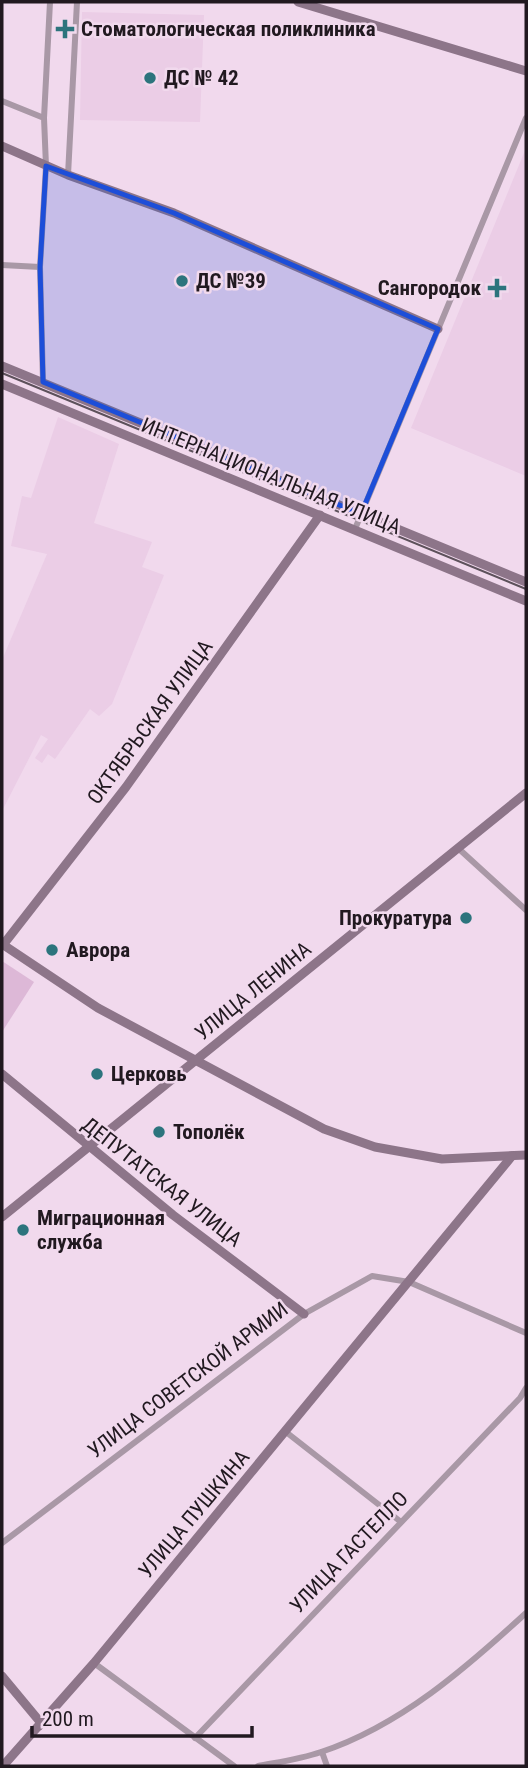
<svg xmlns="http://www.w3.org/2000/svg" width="528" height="1768" viewBox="0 0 528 1768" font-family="'Roboto Condensed',sans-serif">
	<rect width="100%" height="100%" fill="#f1d9ed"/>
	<g fill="#ebcde6">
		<path d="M82 12 204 15 200 122 80 120Z"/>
		<path d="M526 148V476L411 428Z"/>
		<path d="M58 417 119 444 94 523 152 542 142 567 164 575 112 704 99 716 90 709 55 759 48 754 42 763 35 758 48 739 41 735 2 811V660L47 554 11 546 22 496 31 498Z"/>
	</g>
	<path fill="#ddb8d7" d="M2 961 34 982 2 1032Z"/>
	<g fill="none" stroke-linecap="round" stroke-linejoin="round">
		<g stroke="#a998a6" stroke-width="6">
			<path d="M2 101 44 118 46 166 40 267 43 382"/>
			<path d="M44 118 50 2"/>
			<path d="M68 175 77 2"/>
			<path d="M2 265 40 267"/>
			<path d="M355 529 526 118"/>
			<path d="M459 849 526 910"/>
			<path d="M286 1432 401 1522"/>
			<path d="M2 1543 304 1314 372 1276 409 1282 526 1333"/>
			<path d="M94 1663 234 1766"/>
			<path d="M195 1738 520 1398 526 1388"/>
			<path d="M322 1752 327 1766"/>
			<path d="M258 1766C279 1762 301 1759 321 1752 400 1726 466 1668 526 1613"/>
		</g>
		<g stroke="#8d7589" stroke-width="9">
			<path d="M298 2 526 71"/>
			<path d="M2 146 68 175 174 213 438 329"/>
			<path d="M2 366 526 582"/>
			<path d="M2 384 526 601"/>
			<path d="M2 944 98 1008 324 1129 375 1147 442 1159 526 1155"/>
			<path d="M3 945 126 787 320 515"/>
			<path d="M2 1074 173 1215 304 1314"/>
			<path d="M2 1217 526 793"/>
			<path d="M2 1676 41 1723 39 1726"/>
			<path d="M3 1766 94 1663 512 1156"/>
		</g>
		<path stroke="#5d515b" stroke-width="2" d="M2 373 526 589"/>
	</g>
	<path fill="#1d4ed8" fill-opacity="0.2" stroke="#1d4ed8" stroke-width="5" stroke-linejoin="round" d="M46 166 174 213 438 329 361 514 43 382 40 267Z"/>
	<g fill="#2c747d" stroke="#f1d9ed" stroke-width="2.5">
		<path d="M61.5 18.5h7v7h7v7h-7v7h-7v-7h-7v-7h7z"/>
		<circle cx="150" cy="78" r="7"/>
		<circle cx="182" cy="281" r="7"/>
		<path d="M493.5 277.5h7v7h7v7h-7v7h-7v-7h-7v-7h7z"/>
		<circle cx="466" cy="918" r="7"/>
		<circle cx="52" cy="950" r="7"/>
		<circle cx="97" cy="1074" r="7"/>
		<circle cx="159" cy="1132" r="7"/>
		<circle cx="23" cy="1230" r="7"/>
	</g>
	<g text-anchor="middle" stroke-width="5" stroke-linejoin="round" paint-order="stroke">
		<g font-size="21" font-weight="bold" fill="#211920" stroke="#f1d9ed" text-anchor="start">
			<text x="81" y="36">Стоматологическая поликлиника</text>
			<text x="164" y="85">ДС № 42</text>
			<text x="196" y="288">ДС №39</text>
			<text x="481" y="295" text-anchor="end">Сангородок</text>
			<text x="452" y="925" text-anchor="end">Прокуратура</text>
			<text x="66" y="957">Аврора</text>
			<text x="111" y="1081">Церковь</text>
			<text x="173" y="1139">Тополёк</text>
			<text x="37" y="1225">Миграционная<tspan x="37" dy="24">служба</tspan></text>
		</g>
		<g font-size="21" fill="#211920" stroke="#f1d9ed">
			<text transform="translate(271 476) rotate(22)" y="7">ИНТЕРНАЦИОНАЛЬНАЯ УЛИЦА</text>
			<text transform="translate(150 722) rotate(-54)" y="7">ОКТЯБРЬСКАЯ УЛИЦА</text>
			<text transform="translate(253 991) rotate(-39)" y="7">УЛИЦА ЛЕНИНА</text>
			<text transform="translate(162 1182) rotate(38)" y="7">ДЕПУТАТСКАЯ УЛИЦА</text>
			<text transform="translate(188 1380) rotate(-37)" y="7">УЛИЦА СОВЕТСКОЙ АРМИИ</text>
			<text transform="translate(194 1514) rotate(-50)" y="7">УЛИЦА ПУШКИНА</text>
			<text transform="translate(349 1552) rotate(-46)" y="7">УЛИЦА ГАСТЕЛЛО</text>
		</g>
	</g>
	<rect width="528" height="1768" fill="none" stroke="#211920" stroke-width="7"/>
	<path d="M32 1726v10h220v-10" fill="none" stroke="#211920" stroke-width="3.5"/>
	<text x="42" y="1726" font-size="21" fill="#211920" stroke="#f1d9ed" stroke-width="5" paint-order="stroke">200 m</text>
</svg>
